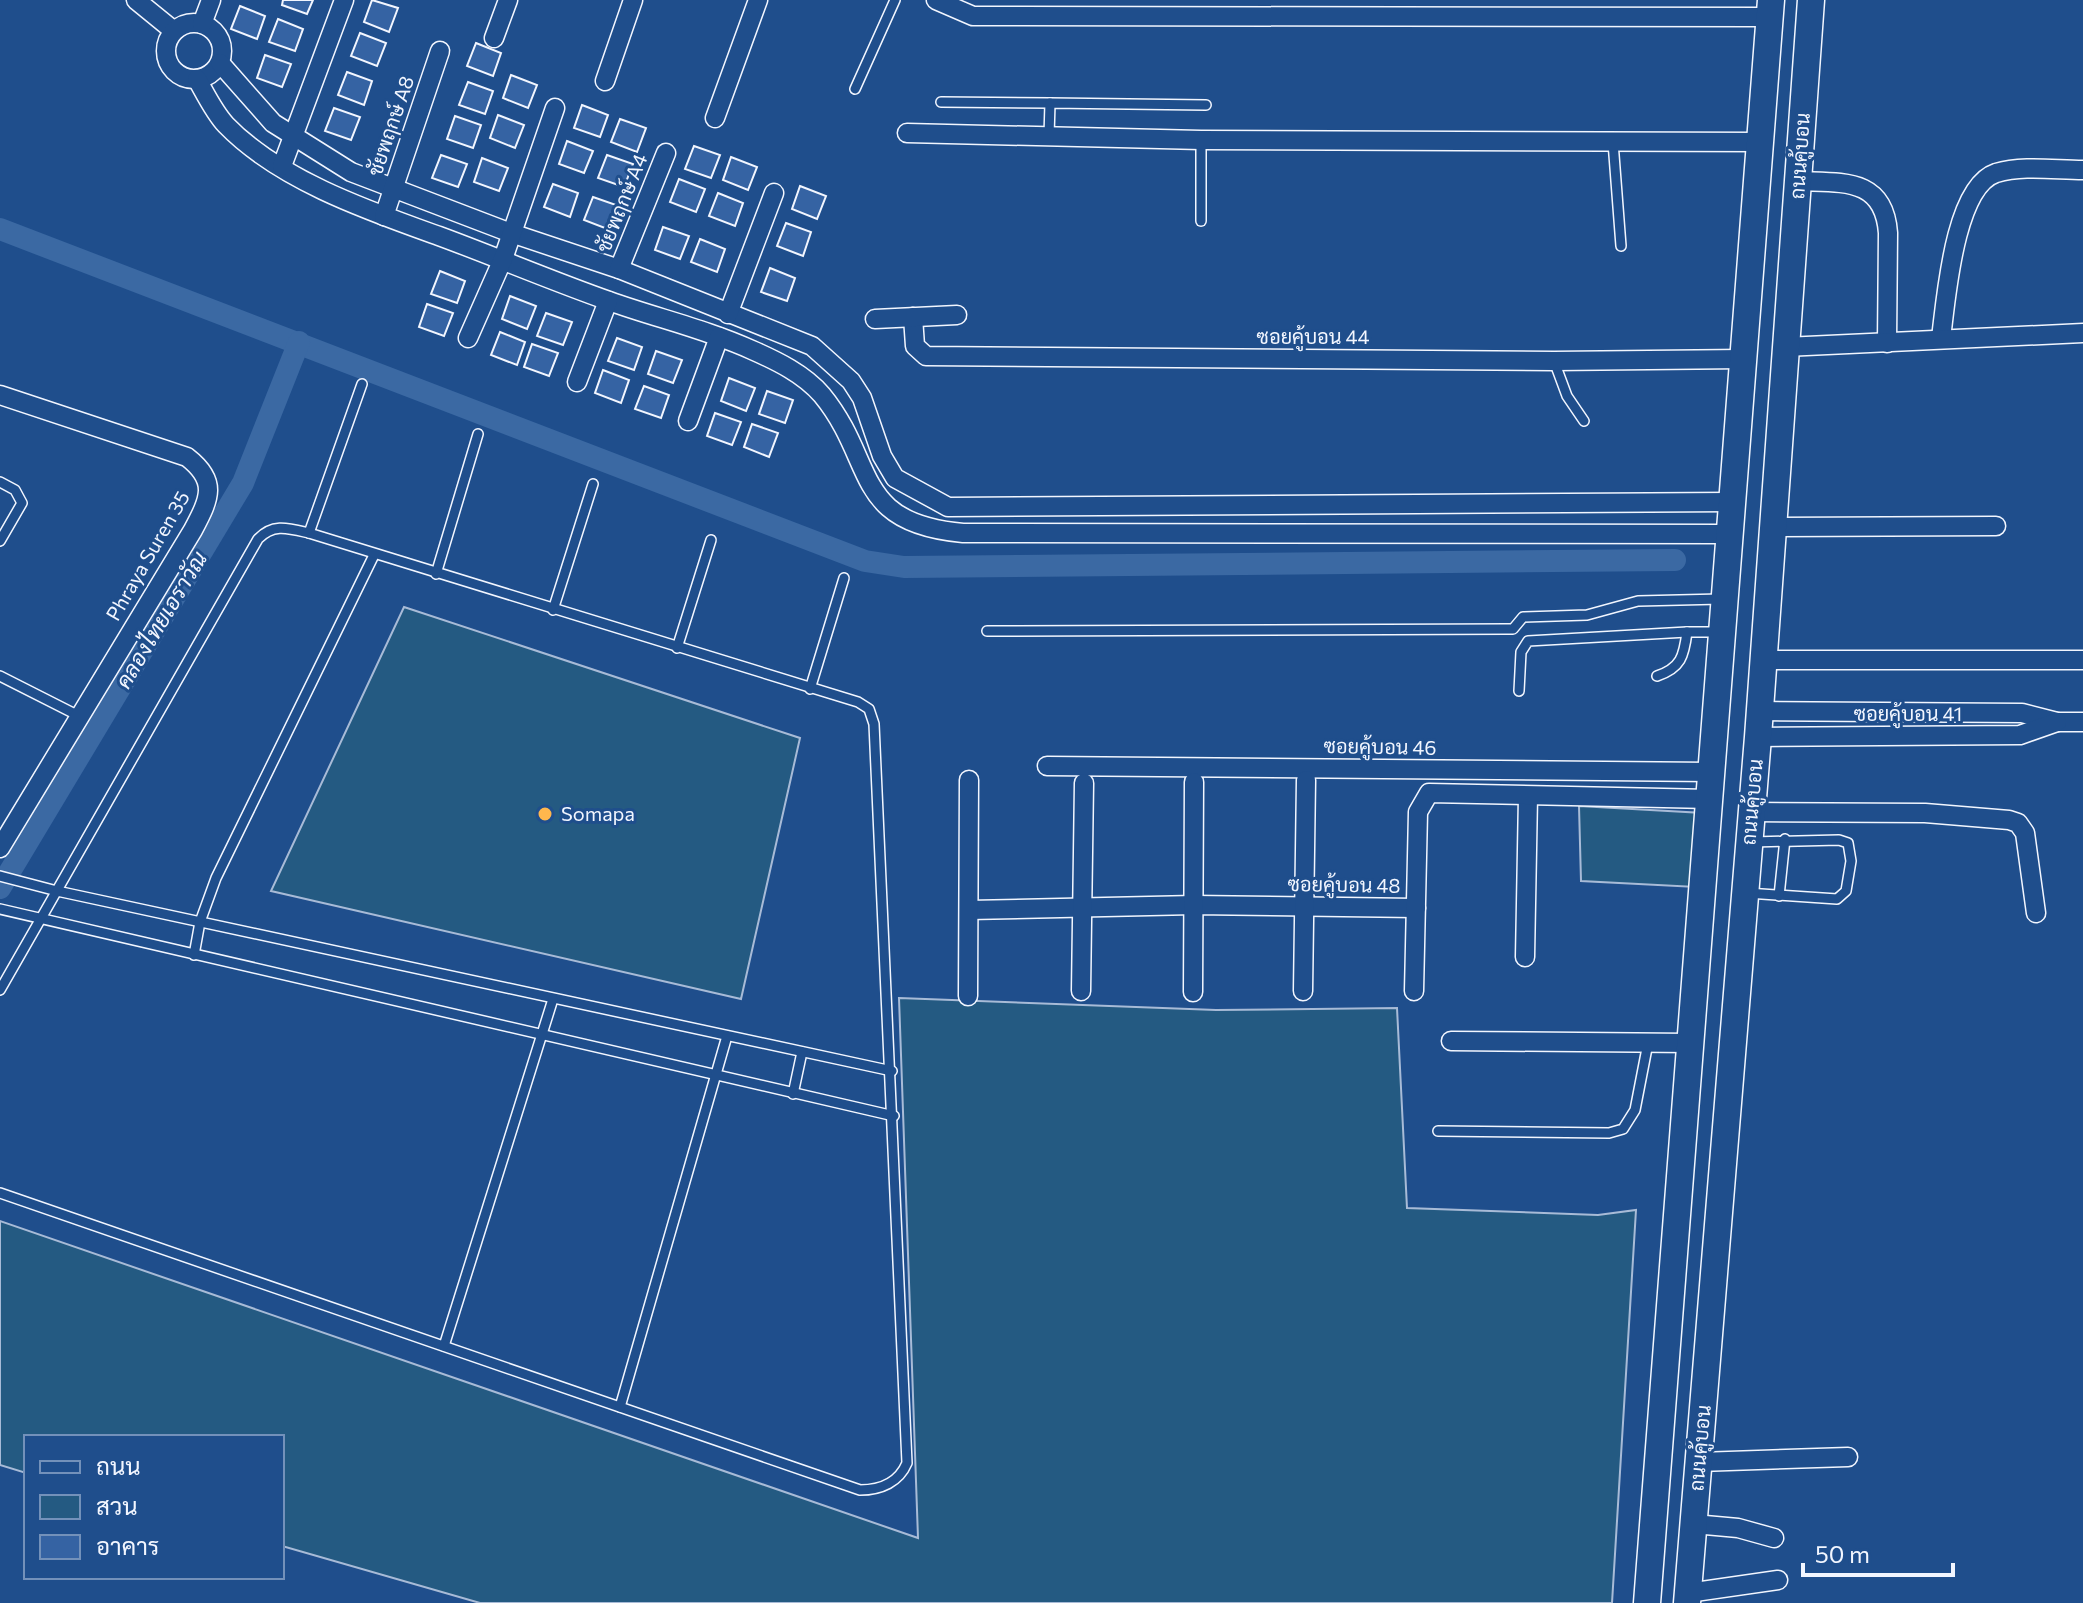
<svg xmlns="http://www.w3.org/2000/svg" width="2083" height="1603" viewBox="0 0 2083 1603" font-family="Commissioner,Sarabun,sans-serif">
	<rect width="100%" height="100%" fill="#1f4e8c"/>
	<g fill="#245a82" stroke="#a8bbd7" stroke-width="2">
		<path d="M404 607 800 738 741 999 271 891Z"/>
		<path d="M1579 806 1703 813 1696 887 1581 881Z"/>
		<path d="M899 998 1216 1010 1397 1008 1407 1208 1598 1215 1636 1210 1612 1603H480L282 1546V1437H26V1473L0 1465V1221L918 1538Z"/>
	</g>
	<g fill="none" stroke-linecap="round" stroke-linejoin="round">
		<g stroke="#3b69a3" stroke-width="22">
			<path d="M0 229 865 561 904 567 1675 560"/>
			<path d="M0 888 243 483 299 342"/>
		</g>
	</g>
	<g fill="#3563a3" stroke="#f2f6ff" stroke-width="2">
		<path d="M283 0H313L307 14 282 5Z"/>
		<path d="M372 0 398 8 389 32 364 22Z"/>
		<path d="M240 6 265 16 257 39 231 29Z"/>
		<path d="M278 19 303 29 295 51 269 42Z"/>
		<path d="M360 33 386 43 377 66 351 56Z"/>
		<path d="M476 43 501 53 493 76 467 66Z"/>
		<path d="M265 55 291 64 282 87 257 78Z"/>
		<path d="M347 72 372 81 364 105 338 95Z"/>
		<path d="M511 75 537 85 528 108 503 98Z"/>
		<path d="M468 82 493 91 485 114 459 105Z"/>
		<path d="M582 105 608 115 600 137 574 128Z"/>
		<path d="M334 108 360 117 351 140 325 131Z"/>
		<path d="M498 115 524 125 515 148 490 138Z"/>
		<path d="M455 116 481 125 473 148 447 139Z"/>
		<path d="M620 119 646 128 637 152 611 142Z"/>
		<path d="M567 141 593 151 584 173 559 164Z"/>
		<path d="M694 146 720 155 711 178 685 169Z"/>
		<path d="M441 155 467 164 458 187 432 178Z"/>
		<path d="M607 155 633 164 624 187 598 178Z"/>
		<path d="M731 157 757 167 748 190 723 180Z"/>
		<path d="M482 158 508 168 499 191 474 182Z"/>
		<path d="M679 179 705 189 696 212 670 202Z"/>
		<path d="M553 184 578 193 570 217 544 207Z"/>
		<path d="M800 186 826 196 817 219 792 209Z"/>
		<path d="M718 193 743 203 735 226 709 216Z"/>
		<path d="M593 197 619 206 610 230 584 220Z"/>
		<path d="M786 223 811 232 803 256 777 246Z"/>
		<path d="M663 227 689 236 680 259 655 250Z"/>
		<path d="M700 239 725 249 717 272 691 262Z"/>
		<path d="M770 268 795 278 787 301 761 292Z"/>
		<path d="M440 271 465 281 457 303 431 294Z"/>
		<path d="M510 296 536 306 527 329 502 319Z"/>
		<path d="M427 304 453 313 444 336 419 327Z"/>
		<path d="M546 313 572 322 563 345 537 336Z"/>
		<path d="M500 332 525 342 517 365 491 355Z"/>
		<path d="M617 338 642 347 634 370 608 361Z"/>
		<path d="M532 344 558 353 549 376 524 367Z"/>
		<path d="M656 351 682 360 673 383 648 374Z"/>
		<path d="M603 370 629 380 621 403 595 393Z"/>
		<path d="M729 378 755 388 746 411 721 401Z"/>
		<path d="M644 386 669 395 661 418 635 409Z"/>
		<path d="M767 391 793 400 785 423 759 414Z"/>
		<path d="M715 413 741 422 732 445 707 436Z"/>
		<path d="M752 424 778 433 769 457 744 447Z"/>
	</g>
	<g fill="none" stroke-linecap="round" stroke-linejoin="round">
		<defs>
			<g id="service">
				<path d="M855 89 895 0"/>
				<path d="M941 102 1050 103"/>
				<path d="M1049 136 1050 103 1206 105"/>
				<path d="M1201 140V221"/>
				<path d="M1613 142 1621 246"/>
				<path d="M1554 361 1567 396 1584 421"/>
				<path d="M0 482 15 490 22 503 0 541"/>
				<path d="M309 533 362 384"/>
				<path d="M436 574 478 434"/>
				<path d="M553 610 593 484"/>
				<path d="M987 631 1506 629H1513L1523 617 1587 615 1638 601 1721 599"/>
				<path d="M677 648 711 540"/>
				<path d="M0 676 79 716"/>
				<path d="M1657 676C1681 668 1684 656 1687 632H1719"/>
				<path d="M810 689 844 578"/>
				<path d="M1519 691 1521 652 1528 641 1687 632"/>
				<path d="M0 876 57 891 892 1071"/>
				<path d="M1747 893 1837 899 1846 891 1851 861 1848 843 1839 840 1752 842"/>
				<path d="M1779 896 1785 839"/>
				<path d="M0 909 894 1116"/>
				<path d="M194 955 200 922 216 878 374 555"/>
				<path d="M0 990 258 539C273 523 288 528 309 533L858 702 869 709 874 724 907 1463C899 1482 881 1490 860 1490L0 1193"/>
				<path d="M793 1094 802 1052"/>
				<path d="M1438 1131 1609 1133 1623 1129 1635 1110 1648 1043"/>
				<path d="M444 1346 553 999"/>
				<path d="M620 1407 727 1036"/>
			</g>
			<g id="minor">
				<path d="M136 0 174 31"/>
				<path d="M936 0 973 16 1770 17"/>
				<circle cx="194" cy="51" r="28"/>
				<path d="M202 24 211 0"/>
				<path d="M494 38 508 0"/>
				<path d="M220 63 273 123 351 172 511 233 619 269 812 346 851 381 862 398 882 456 895 478 948 507 1732 502"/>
				<path d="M197 79C206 95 214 112 226 125 279 180 369 211 439 236 496 257 552 281 609 301 656 318 706 329 752 350 777 361 804 374 822 395 877 462 851 523 963 533L1730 534"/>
				<path d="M605 81 633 0"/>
				<path d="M715 118 758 0"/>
				<path d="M907 133 1201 140 1761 142"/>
				<path d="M282 166 344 0"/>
				<path d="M1798 181C1842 183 1884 177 1888 233L1887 343"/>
				<path d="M384 216 440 51"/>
				<path d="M619 269 666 153"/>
				<path d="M728 314 774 193"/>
				<path d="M913 317 915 346 926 356 1554 361 1744 359"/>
				<path d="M875 319 957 315"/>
				<path d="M468 338 503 259 555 108"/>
				<path d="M1941 338C1946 300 1954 187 1996 173 2023 165 2055 170 2083 170"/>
				<path d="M1785 347 2083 333"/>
				<path d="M577 382 608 301"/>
				<path d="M0 395 187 457C218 481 210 498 193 530L0 848"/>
				<path d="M688 421 719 337"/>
				<path d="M1772 527 1996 526"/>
				<path d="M1763 660H2083"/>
				<path d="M1759 711 2022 713 2057 722H2083"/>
				<path d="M1758 737 2020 735 2057 722"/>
				<path d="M1047 766 1712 772"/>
				<path d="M1751 812 1925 813 2009 820 2018 823 2025 833 2036 913"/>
				<path d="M969 910 1194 905 1416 908"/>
				<path d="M1525 957 1528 796"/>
				<path d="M1081 991 1084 783"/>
				<path d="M1303 991 1306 780"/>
				<path d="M1414 991 1418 812 1429 793 1710 799"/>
				<path d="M1193 992 1194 782"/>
				<path d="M968 996 969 780"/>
				<path d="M1451 1041 1691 1043"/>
				<path d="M1699 1462 1848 1457"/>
				<path d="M1694 1524 1738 1528 1774 1538"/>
				<path d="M1688 1593 1778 1580"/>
			</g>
			<g id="secondary">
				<path d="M1647 1603 1771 0"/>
				<path d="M1687 1603 1758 737 1811 0"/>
			</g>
		</defs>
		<use href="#service" stroke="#f2f6ff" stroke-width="12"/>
		<use href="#minor" stroke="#f2f6ff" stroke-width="21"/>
		<use href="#secondary" stroke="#f2f6ff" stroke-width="29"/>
		<use href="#service" stroke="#1f4e8c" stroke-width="9"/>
		<use href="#minor" stroke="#1f4e8c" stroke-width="18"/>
		<use href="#secondary" stroke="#1f4e8c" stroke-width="26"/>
	</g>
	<circle fill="#ffb74d" stroke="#1f4e8c" stroke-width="3" cx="545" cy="814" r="8"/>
	<g text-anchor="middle" stroke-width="6" stroke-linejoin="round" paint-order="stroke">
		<g font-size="20" fill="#f2f6ff" stroke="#1f4e8c">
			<text transform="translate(391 126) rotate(-71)" y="7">ชัยพฤกษ์ A8</text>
			<text transform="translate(1800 156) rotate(-86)" y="7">ถนนคู้บอน</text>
			<text transform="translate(622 203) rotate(-68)" y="7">ชัยพฤกษ์ A4</text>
			<text x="1313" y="344">ซอยคู้บอน 44</text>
			<text transform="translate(148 556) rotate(-60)" y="7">Phraya Suren 35</text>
			<text x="1908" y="721">ซอยคู้บอน 41</text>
			<text transform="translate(1380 747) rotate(1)" y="7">ซอยคู้บอน 46</text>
			<text transform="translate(1752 802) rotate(-85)" y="7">ถนนคู้บอน</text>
			<text transform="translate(1344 885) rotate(1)" y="7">ซอยคู้บอน 48</text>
			<text transform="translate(1700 1448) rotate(-85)" y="7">ถนนคู้บอน</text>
		</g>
		<g font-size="20" fill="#f2f6ff" stroke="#1f4e8c" text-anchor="start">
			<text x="561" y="821">Somapa</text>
		</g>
		<g font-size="22" font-style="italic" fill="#f2f6ff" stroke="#1f4e8c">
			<text transform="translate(161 620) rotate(-59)" y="8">คลองไทยเอราวัณ</text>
		</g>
	</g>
	<rect x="24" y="1435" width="260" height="144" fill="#1f4e8c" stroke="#7391ba" stroke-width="2"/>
	<rect x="40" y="1461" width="40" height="12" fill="#1f4e8c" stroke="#7391ba" stroke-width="2"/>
	<text x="96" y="1475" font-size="24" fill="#f2f6ff">ถนน</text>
	<rect x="40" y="1495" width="40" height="24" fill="#245a82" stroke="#7391ba" stroke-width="2"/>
	<text x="96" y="1515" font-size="24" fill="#f2f6ff">สวน</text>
	<rect x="40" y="1535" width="40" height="24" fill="#3563a3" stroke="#7391ba" stroke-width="2"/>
	<text x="96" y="1555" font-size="24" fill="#f2f6ff">อาคาร</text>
	<path d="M1803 1563v12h150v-12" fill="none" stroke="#f2f6ff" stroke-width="4"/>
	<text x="1815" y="1563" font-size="24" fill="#f2f6ff" stroke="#1f4e8c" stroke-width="6" paint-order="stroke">50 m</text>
</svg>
